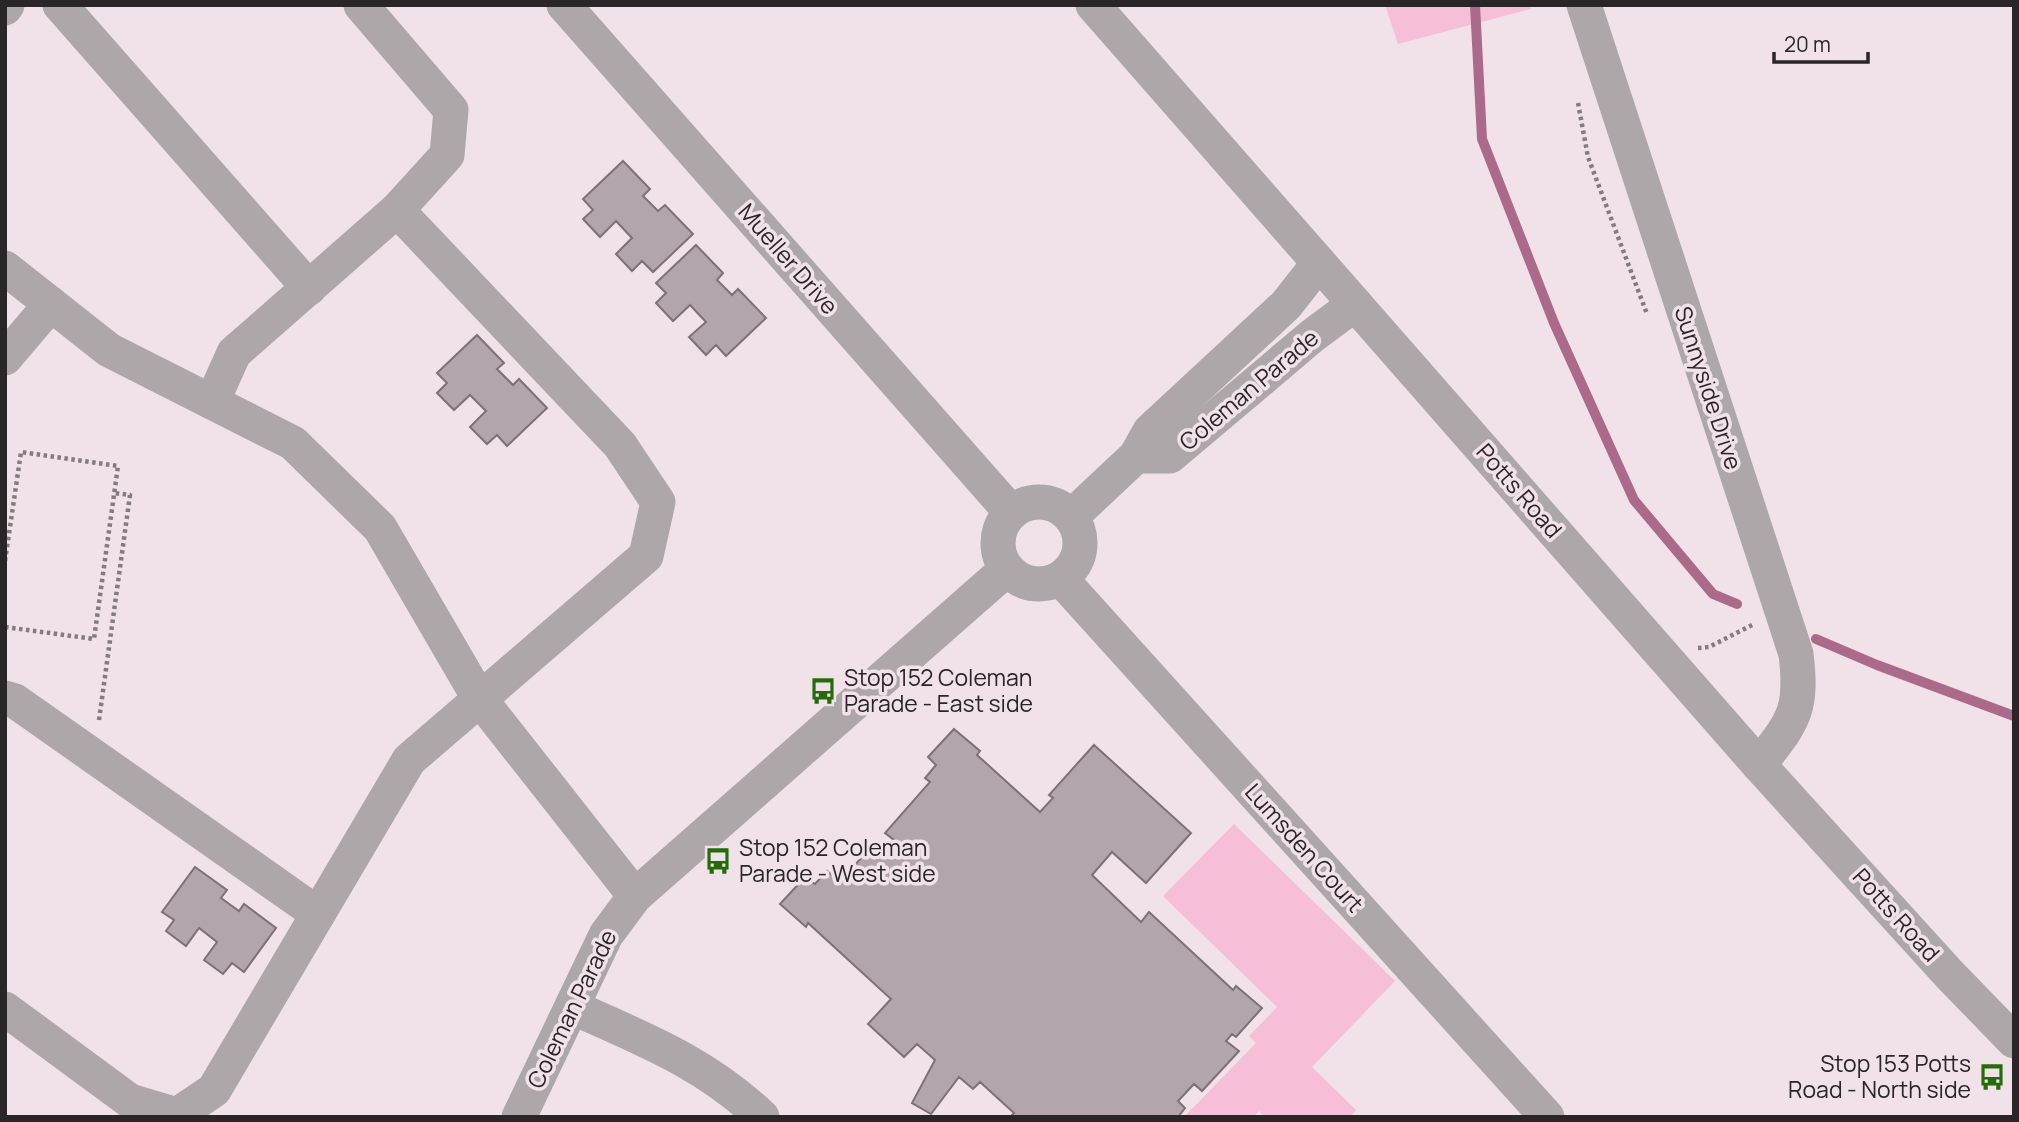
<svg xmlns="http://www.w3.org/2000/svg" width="2019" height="1122" viewBox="0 0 2019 1122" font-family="Manrope,sans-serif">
	<rect width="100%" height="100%" fill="#f0e2e8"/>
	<g fill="#f7bed8">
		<path d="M1385 5H1530L1531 9 1398 44Z"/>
		<path d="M1234 824 1395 981 1312 1067 1356 1110 1350 1117H1265L1259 1111 1253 1117H1184L1256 1043 1249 1036 1277 1007 1163 896Z"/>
	</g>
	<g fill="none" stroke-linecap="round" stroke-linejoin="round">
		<g stroke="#ab6a8a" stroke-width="10">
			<path d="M1475 5 1482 139 1554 323 1634 500 1713 594 1737 604"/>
			<path d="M1816 639 1877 665 2014 716"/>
		</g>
	</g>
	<g fill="#b2a5ab" stroke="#7d7176" stroke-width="2">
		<path d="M623 161 650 189 643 196 658 211 665 205 693 234 653 272 642 261 632 271 616 254 632 238 616 221 600 237 583 219 593 210 583 199Z"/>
		<path d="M696 245 723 273 717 280 732 295 738 289 766 318 726 356 716 345 706 355 689 337 706 322 690 305 673 321 656 303 666 293 656 283Z"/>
		<path d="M477 335 504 363 497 369 513 385 519 379 547 408 507 446 497 435 487 444 470 427 486 411 470 395 454 410 437 393 447 383 437 373Z"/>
		<path d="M954 729 980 751 977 755 1040 812 1053 798 1049 795 1094 745 1191 833 1146 883 1112 852 1092 875 1141 922 1149 912 1233 990 1236 986 1262 1008 1236 1037 1232 1034 1226 1041 1239 1051 1202 1091 1194 1084 1178 1101 1185 1108 1178 1117H1010L1014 1113 980 1082 973 1089 959 1077 931 1114 912 1103 935 1060 917 1044 904 1057 868 1024 891 999 808 923 806 927 780 904 805 877 815 884 827 871 840 882 868 850 877 859 894 840 885 833 930 782 925 778 936 765 928 757Z"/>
		<path d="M195 867 227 890 221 898 239 911 244 904 276 928 244 972 232 963 223 974 204 960 217 942 199 928 186 946 166 931 174 920 162 912Z"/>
	</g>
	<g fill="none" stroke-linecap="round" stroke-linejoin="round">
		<g stroke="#847b7e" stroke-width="4.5" stroke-dasharray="3.5 3.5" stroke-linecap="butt">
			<path d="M1578 103 1588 157 1647 314"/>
			<path d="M5 561 21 452 118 466 94 639 5 627"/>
			<path d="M1698 648 1709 647 1754 624"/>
			<path d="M99 720 130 495 114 493"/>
		</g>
		<g stroke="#ada7aa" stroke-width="35">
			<path d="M60 5 309 288"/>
			<path d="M564 5 1011 512"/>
			<path d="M1093 5 1759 765 1949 974 2014 1041"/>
			<path d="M1584 5 1796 654C1803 712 1793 721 1759 765"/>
			<path d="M5 8 7 5"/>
			<path d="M5 268 109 350 293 443 380 528 479 698 635 896"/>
			<path d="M5 358 51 304"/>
			<path d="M212 402 234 353 397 210 447 155 451 110 361 5"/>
			<path d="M1136 456H1170L1312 336 1355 304"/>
			<circle cx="1039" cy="543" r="41"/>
			<path d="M1071 517 1136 456 1150 431 1286 305 1319 263"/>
			<path d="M1061 579 1547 1117"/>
			<path d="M5 698 15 701 318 914"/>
			<path d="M572 1007C643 1039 704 1062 762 1117"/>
			<path d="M5 1009 130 1101 177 1115 214 1090 409 760 646 556 658 502 620 445 397 210"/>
			<path d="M519 1117 606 935 635 896 1007 569"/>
		</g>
	</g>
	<defs>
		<symbol id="bus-bare" viewBox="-9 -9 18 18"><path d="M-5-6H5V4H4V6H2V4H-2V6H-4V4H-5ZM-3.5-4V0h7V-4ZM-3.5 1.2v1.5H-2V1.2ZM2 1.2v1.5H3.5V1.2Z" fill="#246c08" stroke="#f0e2e8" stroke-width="2.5" paint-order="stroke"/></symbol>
	</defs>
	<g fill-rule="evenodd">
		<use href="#bus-bare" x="804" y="672" width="38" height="38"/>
		<use href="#bus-bare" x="699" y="842" width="38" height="38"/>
		<use href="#bus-bare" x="1973" y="1058" width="38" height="38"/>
	</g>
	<g text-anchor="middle" stroke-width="7" stroke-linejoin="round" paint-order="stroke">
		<g font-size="23" fill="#2a2527" stroke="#f0e2e8">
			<text transform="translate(788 259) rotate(49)" y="8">Mueller Drive</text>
			<text transform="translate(1708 388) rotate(72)" y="8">Sunnyside Drive</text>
			<text transform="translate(1249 390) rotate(-40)" y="8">Coleman Parade</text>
			<text transform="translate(1519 491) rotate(49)" y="8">Potts Road</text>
			<text transform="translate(1304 848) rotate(48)" y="8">Lumsden Court</text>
			<text transform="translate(1896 915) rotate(48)" y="8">Potts Road</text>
			<text transform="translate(572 1009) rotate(-64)" y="8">Coleman Parade</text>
		</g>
		<g font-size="23" fill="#2a2527" stroke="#f0e2e8" text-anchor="start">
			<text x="844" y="686">Stop 152 Coleman<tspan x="844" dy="26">Parade - East side</tspan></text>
			<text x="739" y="856">Stop 152 Coleman<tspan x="739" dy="26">Parade - West side</tspan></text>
			<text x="1971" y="1072" text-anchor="end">Stop 153 Potts<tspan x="1971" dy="26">Road - North side</tspan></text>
		</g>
	</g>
	<rect width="2019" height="1122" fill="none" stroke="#2a2527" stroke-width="14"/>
	<path d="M1774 52v10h94v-10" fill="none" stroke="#2a2527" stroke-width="3.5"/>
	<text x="1784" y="52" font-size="21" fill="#2a2527" stroke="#f0e2e8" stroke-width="5" paint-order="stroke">20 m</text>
</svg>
